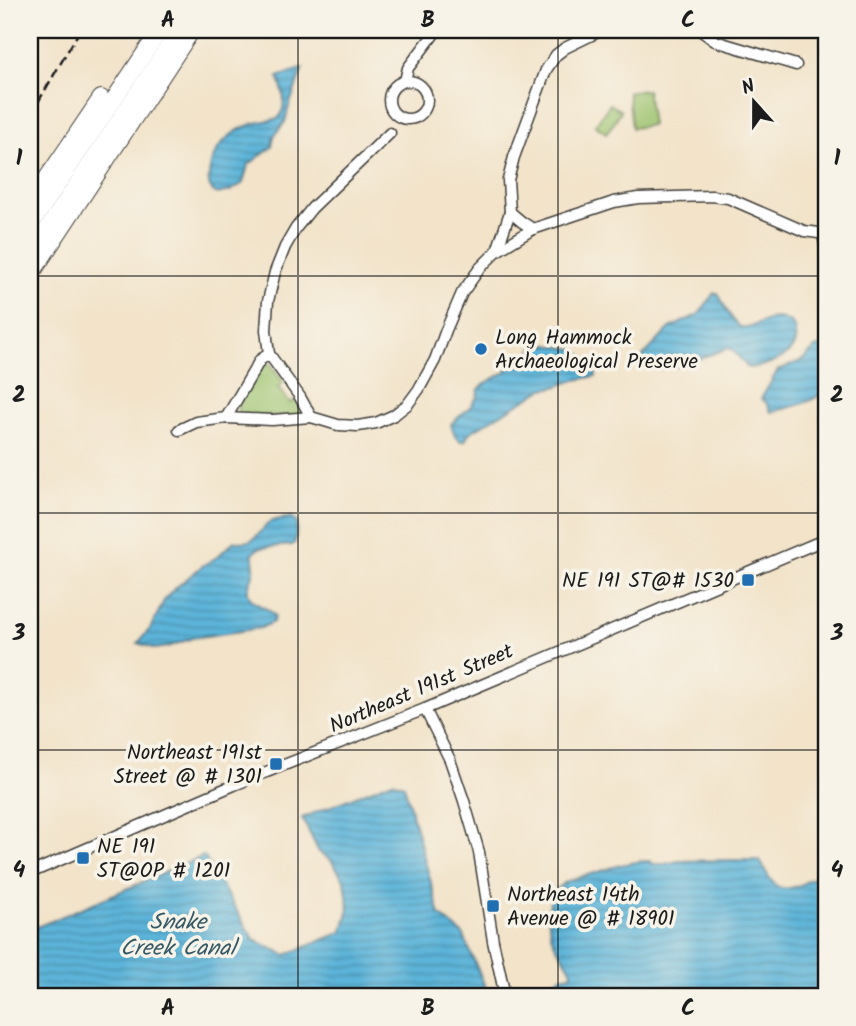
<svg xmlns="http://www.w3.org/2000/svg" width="856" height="1026" viewBox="0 0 856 1026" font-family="Kalam,sans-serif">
	<defs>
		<pattern id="water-rules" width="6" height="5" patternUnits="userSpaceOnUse" patternTransform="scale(1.75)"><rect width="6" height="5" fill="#5cb4d9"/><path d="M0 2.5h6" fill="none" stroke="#4b92af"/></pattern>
	</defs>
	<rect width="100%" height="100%" fill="#f7f3e8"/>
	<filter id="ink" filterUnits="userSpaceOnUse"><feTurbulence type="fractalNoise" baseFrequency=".0143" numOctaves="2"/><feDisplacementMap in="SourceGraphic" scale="14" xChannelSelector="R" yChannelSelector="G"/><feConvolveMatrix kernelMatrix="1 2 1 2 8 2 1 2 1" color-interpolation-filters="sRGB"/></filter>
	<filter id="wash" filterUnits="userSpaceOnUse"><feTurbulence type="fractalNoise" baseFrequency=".00686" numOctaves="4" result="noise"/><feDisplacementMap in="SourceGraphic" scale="28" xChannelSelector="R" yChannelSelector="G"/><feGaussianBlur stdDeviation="1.57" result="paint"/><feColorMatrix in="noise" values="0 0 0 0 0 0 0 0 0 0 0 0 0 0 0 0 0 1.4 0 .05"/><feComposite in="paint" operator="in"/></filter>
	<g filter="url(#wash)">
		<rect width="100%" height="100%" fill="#f2e3c9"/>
		<g fill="#9dc36e" stroke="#5c7045" stroke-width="2">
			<path d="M647 90 652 125 632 128 628 92Z"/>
			<path d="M610 104 621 111 616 118 617 119 606 133 595 125Z"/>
			<path d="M268 361 283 382V383L278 388 290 403 296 400 303 412 298 416 240 415 237 407 264 363Z"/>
		</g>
		<g fill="url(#water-rules)" stroke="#3c687a" stroke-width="2">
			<path d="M303 68 289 106 285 122 274 136 272 147 248 165 243 183 230 191 217 194C209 189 208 185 209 175 211 152 225 135 247 126 256 122 269 121 279 118 287 104 284 92 278 77Z"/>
			<path d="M714 293H718C726 308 727 314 740 327 755 329 765 318 777 318 781 318 784 320 787 321 793 323 794 327 795 333 799 357 767 366 748 368L733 350 728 348C702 357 678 370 649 369L646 365 643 356 670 328 699 314Z"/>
			<path d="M542 344 573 349 594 364 596 376 575 380 555 387 543 389 469 433 465 441H460L454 434 451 424 471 406 477 397 479 389 489 381 506 372C510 363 515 366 524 366 533 358 525 350 542 344Z"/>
			<path d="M826 345V387C825 389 821 395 818 396 808 404 784 409 771 412L765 401 761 399 778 370 803 360 815 348Z"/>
			<path d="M292 517 297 523 295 542 292 545 259 548 253 553C252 560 255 565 254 571 253 580 243 589 251 599 258 606 269 608 275 616L273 622 261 628 192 638 168 647 155 649 138 643 150 629 165 599 172 591 202 566 217 557 234 541C256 545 255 535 269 523 274 519 285 519 292 517Z"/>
			<path d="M392 781 404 785 440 915 463 934 489 996H30V930L204 856 254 940 286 955 342 932 349 909 345 881 331 860 319 852 302 818Z"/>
			<path d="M721 860H760C769 879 775 896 800 885 805 883 810 878 815 878 819 878 823 880 826 881V996H600L596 992 588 990 570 996H525L547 987 560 977 571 975 572 972C567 959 555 948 551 934 548 924 548 916 549 907 553 879 576 879 598 872 616 866 632 861 651 861L652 864H665L679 861Z"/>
		</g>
	</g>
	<g filter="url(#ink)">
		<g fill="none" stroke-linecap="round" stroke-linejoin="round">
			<defs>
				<g id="minor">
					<path d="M700 30 715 41 796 65"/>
					<circle cx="408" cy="100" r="19"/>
					<path d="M405 81 408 68 437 30"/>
					<path d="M533 229 522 222 510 212 508 180 514 157 546 70 556 55 565 48 602 30"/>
					<path d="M823 234 826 250"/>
					<path d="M497 251 533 229 614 202 638 198 712 196 728 198 804 231 826 234"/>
					<path d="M311 417 300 397 269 354 266 330 268 301 275 272 285 247 296 228 312 208 390 133"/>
					<path d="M226 418 260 360 269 354"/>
					<path d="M179 430 196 422 226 418 272 420 311 417 338 425 358 426 376 423 394 415 408 404 419 389 435 360 446 330 462 293 480 268 497 251 510 212"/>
					<path d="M425 709 450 760 464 801 479 852 493 941 505 996"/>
					<path d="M30 873 234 785 425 709 826 539"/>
				</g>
				<g id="highway">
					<path d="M30 203 101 98"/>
					<path d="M30 226 160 30"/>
					<path d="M30 255 179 30"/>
					<path d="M30 276 192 30"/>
				</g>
			</defs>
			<use href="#minor" stroke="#3c3a36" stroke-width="13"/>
			<use href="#highway" stroke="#3c3a36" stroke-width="18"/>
			<use href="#minor" stroke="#fff" stroke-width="10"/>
			<use href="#highway" stroke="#fff" stroke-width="16"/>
			<path stroke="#1c1c1c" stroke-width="2.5" stroke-dasharray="10 5" stroke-linecap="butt" d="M30 116 80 30"/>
		</g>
	</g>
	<path fill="none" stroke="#1c1c1c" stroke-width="2" stroke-opacity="0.55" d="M298 30V996M558 30V996M30 276H826M30 513H826M30 750H826"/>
	<g fill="#1f6fb2" stroke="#f7f3e8" stroke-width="2.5">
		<circle cx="481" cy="349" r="7"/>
		<rect x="741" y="573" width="14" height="14" rx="3.5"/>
		<rect x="269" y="757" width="14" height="14" rx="3.5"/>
		<rect x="76" y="851" width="14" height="14" rx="3.5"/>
		<rect x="486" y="899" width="14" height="14" rx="3.5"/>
	</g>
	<g text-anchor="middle" stroke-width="7" stroke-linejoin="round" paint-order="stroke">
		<g font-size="21" fill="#1c1c1c" stroke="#f7f3e8" text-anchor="start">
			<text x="495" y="344">Long Hammock<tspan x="495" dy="24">Archaeological Preserve</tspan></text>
			<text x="734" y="587" text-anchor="end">NE 191 ST@# 1530</text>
			<text x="262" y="759" text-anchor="end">Northeast 191st<tspan x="262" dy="24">Street @ # 1301</tspan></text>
			<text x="97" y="853">NE 191<tspan x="97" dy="24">ST@OP # 1201</tspan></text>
			<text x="507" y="901">Northeast 14th<tspan x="507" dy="24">Avenue @ # 18901</tspan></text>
		</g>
		<g font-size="21" fill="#1c1c1c" stroke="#f7f3e8">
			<text transform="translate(421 688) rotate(-23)" y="7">Northeast 191st Street</text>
		</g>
		<g font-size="23" font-style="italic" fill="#365968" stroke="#f7f3e8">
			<text x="178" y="929">Snake<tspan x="178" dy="26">Creek Canal</tspan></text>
		</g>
	</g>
	<rect width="856" height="1026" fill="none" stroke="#f7f3e8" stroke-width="77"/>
	<g transform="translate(754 102) rotate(339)" stroke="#f7f3e8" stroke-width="5" paint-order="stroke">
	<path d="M0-5L12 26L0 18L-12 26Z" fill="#1c1c1c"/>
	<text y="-10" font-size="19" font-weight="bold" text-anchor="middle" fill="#1c1c1c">N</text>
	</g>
	<rect x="38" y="38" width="780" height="950" fill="none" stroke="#1c1c1c" stroke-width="2.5"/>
	<g font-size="23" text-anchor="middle" font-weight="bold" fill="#1c1c1c">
		<text x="168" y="27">A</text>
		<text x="428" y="27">B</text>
		<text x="688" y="27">C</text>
		<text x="19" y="165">1</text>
		<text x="837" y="165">1</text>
		<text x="19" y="402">2</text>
		<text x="837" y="402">2</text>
		<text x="19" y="640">3</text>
		<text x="837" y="640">3</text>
		<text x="19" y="877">4</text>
		<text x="837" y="877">4</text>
		<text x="168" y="1015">A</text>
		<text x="428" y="1015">B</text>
		<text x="688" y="1015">C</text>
	</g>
</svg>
